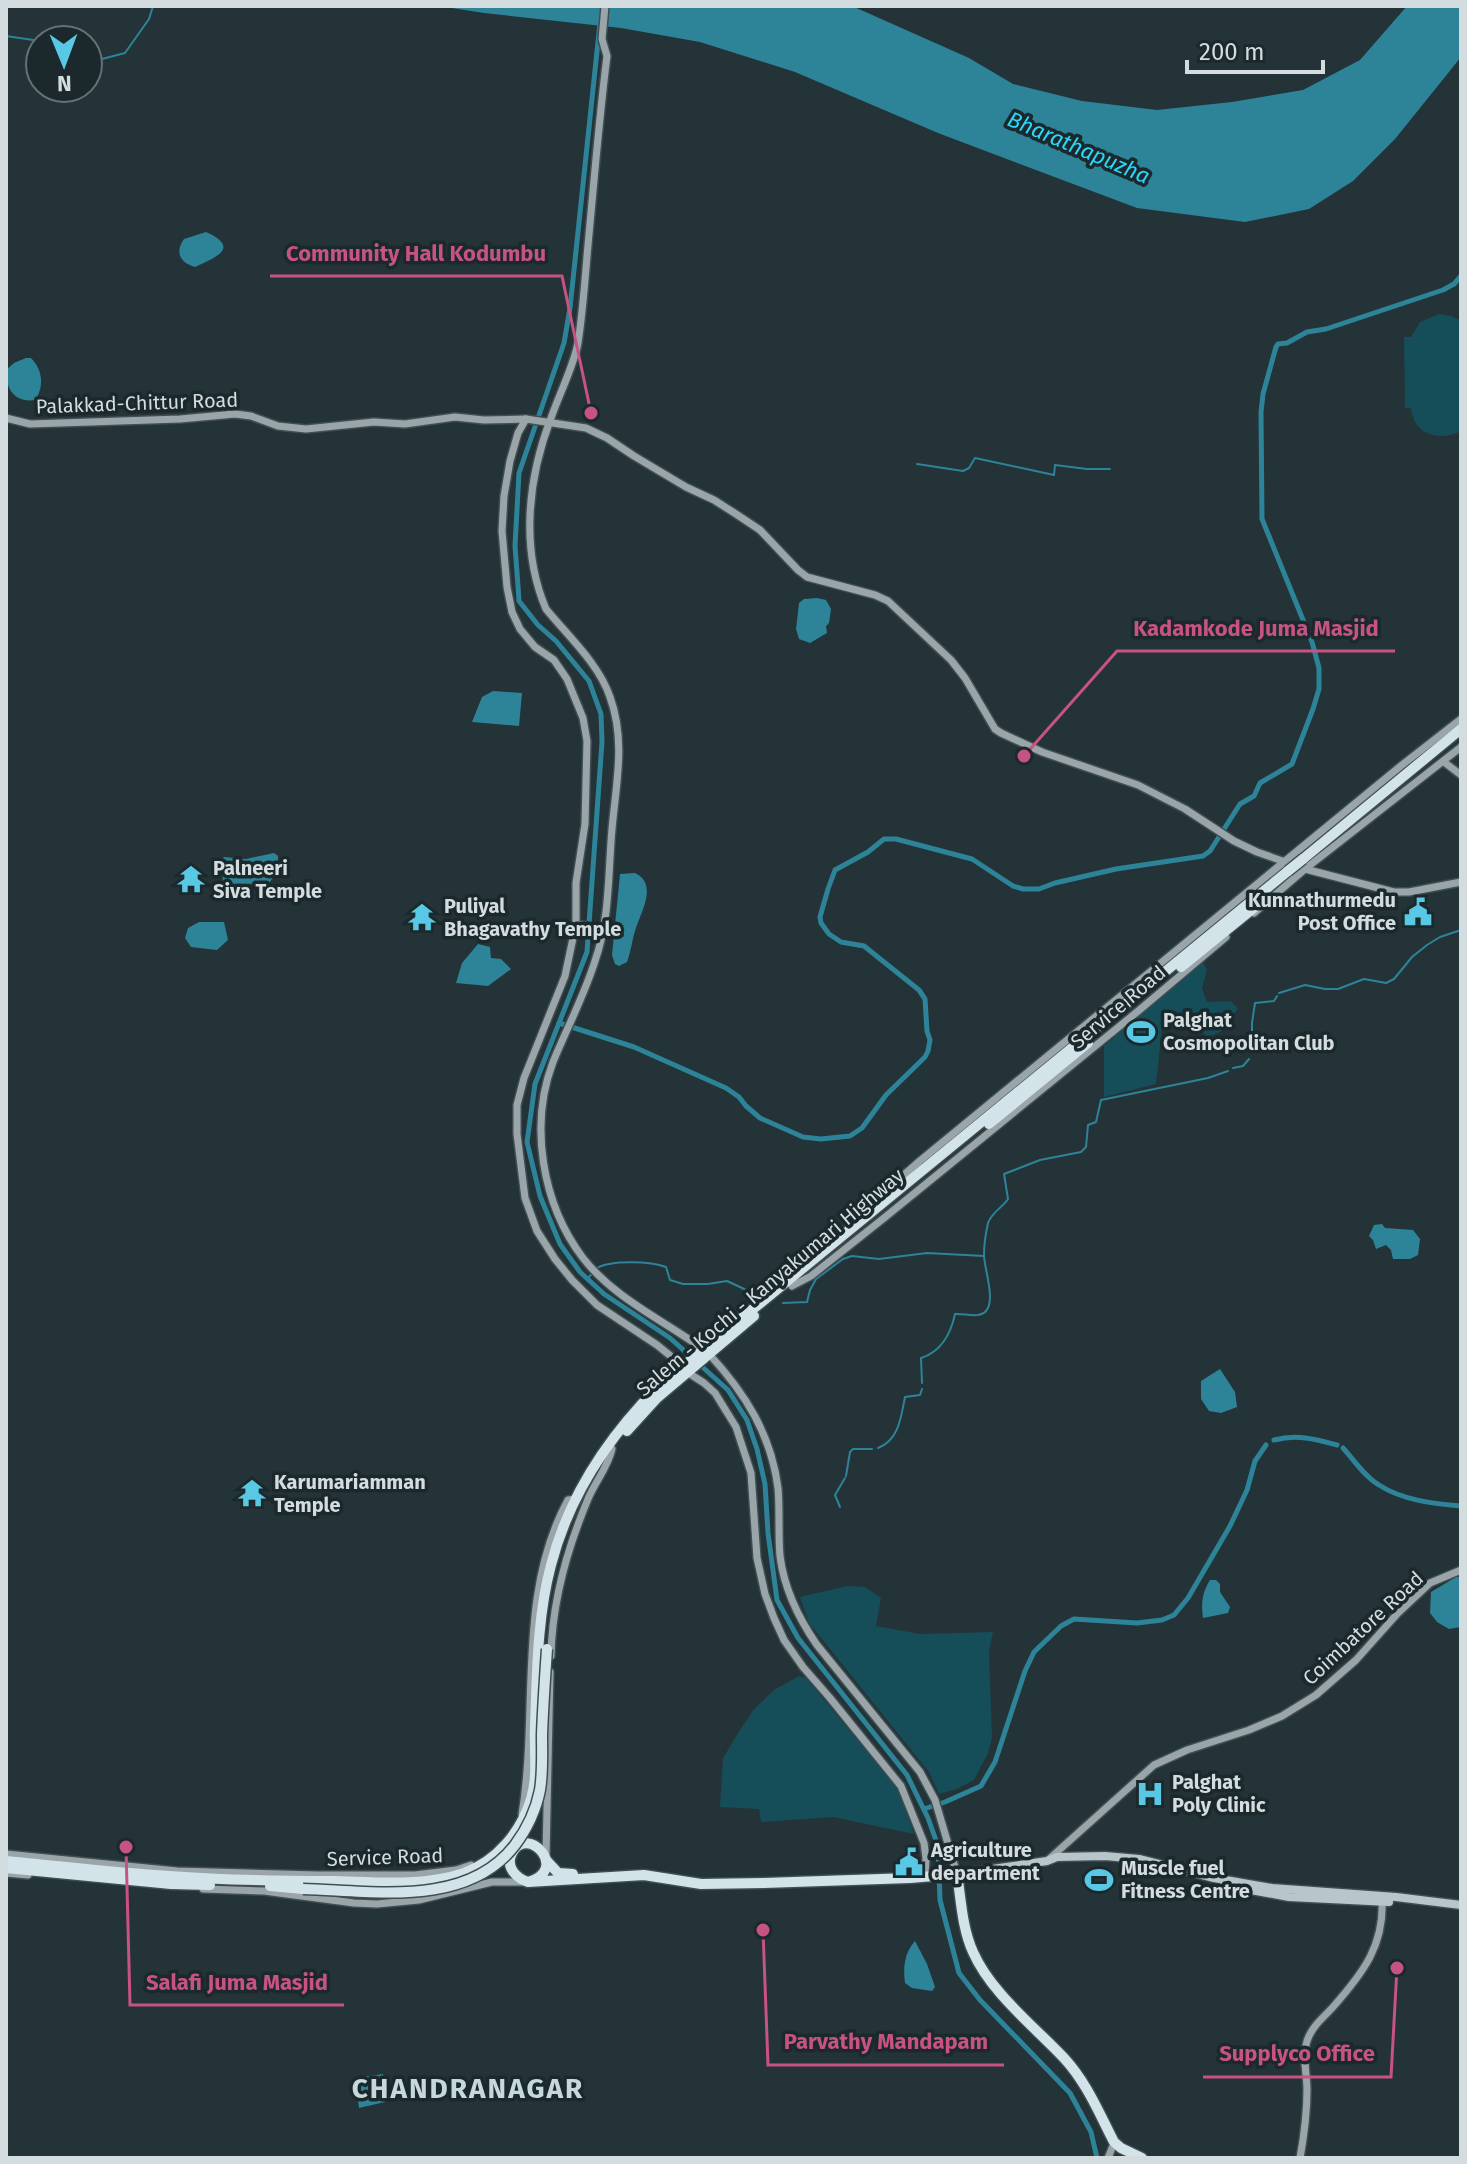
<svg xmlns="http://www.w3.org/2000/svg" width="1467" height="2164" viewBox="0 0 1467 2164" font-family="'Fira Sans',sans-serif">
	<rect width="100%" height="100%" fill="#243337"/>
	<g fill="#154d59">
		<path d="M1439 314 1452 316 1461 321V431C1440 442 1413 435 1411 408H1405L1404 337H1411L1420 322Z"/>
		<path d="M1203 962 1207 970 1202 988 1207 1002 1231 1001 1238 1009 1232 1016 1228 1028 1208 1037 1195 1025 1162 1027 1156 1084 1104 1097V1046Z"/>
		<path d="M847 1586 865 1587 881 1598 876 1626 920 1634 993 1632 989 1651 992 1738 988 1753 974 1780 957 1789 939 1794 929 1772 809 1623 800 1597Z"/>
		<path d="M799 1676 806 1678 898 1789 914 1834 833 1817 761 1822 759 1809 720 1807 723 1758 738 1733 754 1709 774 1690Z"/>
	</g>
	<g fill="#2d8499">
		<path d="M439 6H852L969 58 1013 84 1082 101 1157 110 1232 102 1303 90 1360 60 1407 6H1461V57L1395 139 1353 181 1309 209 1245 222 1137 208 938 133 795 72 700 42 621 28 484 13Z"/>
		<path d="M206 232C242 248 214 258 195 267 181 263 174 253 184 239Z"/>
		<path d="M26 358H31C42 369 45 386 35 400 14 403 6 389 6 370L14 363Z"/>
		<path d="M817 598 826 600 831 609 829 623 826 626 827 633 810 643 799 639 796 629 799 603 804 599Z"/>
		<path d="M493 691 522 693 519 726 472 722 482 697Z"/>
		<path d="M274 853 278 856V869L270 882 223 886 222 859 224 857 246 859Z"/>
		<path d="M635 873C659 884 640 914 635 931 632 941 631 951 627 962L619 966 615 964 612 955 620 874Z"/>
		<path d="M199 922H224L228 940 217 950 191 947 185 938 188 928Z"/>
		<path d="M478 944 490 947 491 958 501 959 511 969 488 986 456 983 462 963Z"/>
		<path d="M1382 1224 1385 1228 1413 1230 1420 1239 1418 1255 1410 1259H1393L1391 1250 1386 1245 1376 1249 1373 1240 1369 1236 1374 1225Z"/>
		<path d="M1220 1369 1235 1392 1237 1407 1221 1413 1209 1411 1201 1399V1381Z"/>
		<path d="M1456 1577H1461V1627L1449 1629 1437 1622 1430 1613 1431 1592Z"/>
		<path d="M1210 1580H1216L1220 1584V1592L1230 1607 1228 1613 1203 1618C1201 1603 1202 1593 1210 1580Z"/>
		<path d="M915 1941 927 1964 935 1987 932 1991 912 1988 905 1983C903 1968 904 1953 915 1941Z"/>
		<path d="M383 2074 385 2102 359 2108 355 2078Z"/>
	</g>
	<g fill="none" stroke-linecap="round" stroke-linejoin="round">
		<g stroke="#2d8499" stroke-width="2">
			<path d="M6 36 40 41"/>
			<path d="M88 56 102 59 125 53 149 19 153 6"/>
			<path d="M917 464 963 471 969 468 975 458 1054 475 1055 465 1087 469H1110"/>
			<path d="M1279 993 1305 985 1325 989H1338L1364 979 1386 983 1394 979 1412 957 1427 945 1440 937 1461 930"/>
			<path d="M1252 1047V1023L1255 1003 1274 1001 1277 996"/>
			<path d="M1233 1068 1243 1066 1249 1059"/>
			<path d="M597 1268C611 1260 651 1261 666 1267L670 1280 683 1284H708L727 1281 757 1295"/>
			<path d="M587 1279 592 1274"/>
			<path d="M783 1303 807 1302 810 1290 816 1279 843 1259 852 1256 879 1259 927 1253 984 1256"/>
			<path d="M922 1383 921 1358C941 1352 951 1333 955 1314 964 1313 979 1319 986 1311 996 1300 984 1268 984 1255 984 1245 986 1232 988 1223 992 1212 1002 1208 1008 1199L1004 1174 1040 1160 1081 1152 1086 1147 1088 1125 1096 1122 1101 1100 1208 1078 1228 1071"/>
			<path d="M878 1448C899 1440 901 1417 905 1397L920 1395 922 1389"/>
			<path d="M846 1476 850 1452 853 1449H872"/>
			<path d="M840 1507 835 1495 845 1478"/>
		</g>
		<g stroke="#2d8499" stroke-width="5">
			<path d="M600 23 570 308 564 343 519 473 515 546 518 586 519 601 538 625 556 641 589 681 601 714 602 742 587 952 535 1084 527 1142 540 1196 560 1244 580 1272 604 1294 670 1338 728 1390 747 1420 757 1449 765 1484 768 1533 777 1600 798 1638 907 1775 928 1818 938 1846 940 1900 959 1973 980 2000 1070 2093 1091 2132 1097 2158"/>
			<path d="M559 1023 634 1047 726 1088 739 1097 746 1106 760 1118 803 1137 821 1139 850 1136 862 1128 886 1095 925 1057 928 1051 930 1040 927 1031 925 999 919 990 864 946 841 942 829 934 821 923 820 917 828 889 835 870 868 852 884 839H896L972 859 1013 886 1023 889H1039L1055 883 1116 869 1203 856 1210 851 1240 804 1254 796 1260 783 1292 764 1313 709 1319 689V668L1312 642 1262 519 1261 412 1263 394 1276 347 1278 344 1287 343 1307 332 1326 329 1443 290 1454 284 1461 276"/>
			<path d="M1274 1440C1297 1434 1315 1439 1337 1445"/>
			<path d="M1343 1448C1354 1460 1365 1477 1379 1485 1402 1500 1434 1504 1461 1506"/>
			<path d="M924 1809 945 1802 981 1786 995 1762 1025 1671 1034 1652 1061 1626 1074 1619 1137 1623 1162 1620 1174 1615 1188 1598 1230 1526 1247 1490 1255 1461 1266 1445"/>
		</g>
		<defs>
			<g id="secondary">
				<path d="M605 6 602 39 607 56C599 119 594 182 588 245 585 278 583 311 578 343 574 365 559 395 551 418 528 478 520 548 546 609 568 636 599 664 610 697 626 741 616 784 612 829 608 873 610 919 595 961 584 996 567 1028 553 1062 529 1125 542 1204 583 1258 614 1298 663 1320 703 1349"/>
				<path d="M6 418 30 424 180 419 235 414 251 416 278 426 306 429 374 422 405 424 455 417 484 420 526 419 586 428 607 438 634 456 686 487 714 500 736 514 760 530 798 570 807 577 875 595 888 601 951 660 965 678 995 729 1001 733 1042 752 1138 785 1185 809 1234 841 1257 852 1305 869 1394 892H1409L1461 882"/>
				<path d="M526 419 518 433 510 461 504 496 502 531 507 587 512 612 520 629 535 647 554 660 567 679 583 718 587 741 585 824 576 883V924L565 976 524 1078 517 1105V1134L525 1198 537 1231 555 1259 572 1280 597 1305 657 1345 683 1366"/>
				<path d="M1444 762 1461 775"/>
				<path d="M1254 913 1305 869 1461 747"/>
				<path d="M576 924 603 929"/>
				<path d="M848 1229 851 1221 921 1160 1402 765 1461 719"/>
				<path d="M792 1286 811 1276 884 1218 1137 1012 1226 937"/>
				<path d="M709 1354C745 1393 771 1434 778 1488 780 1510 778 1533 780 1556 784 1588 799 1619 817 1645L920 1772 935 1800 957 1874"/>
				<path d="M687 1372 704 1383 715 1393 736 1427 751 1473 757 1558 765 1594 774 1618 784 1640 803 1667 830 1698 901 1786 924 1843 926 1858 925 1875"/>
				<path d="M551 1656C552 1601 567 1549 588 1499 595 1482 608 1467 612 1449"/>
				<path d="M522 1814C539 1711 516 1595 568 1500L575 1499"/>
				<path d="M6 1854 177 1871 317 1875H415L456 1870 471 1865"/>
				<path d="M546 1855 550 1672"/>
				<path d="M1048 1860 1154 1765 1187 1750 1249 1730 1282 1716 1316 1695 1356 1660 1398 1613 1430 1583 1461 1570"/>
				<path d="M6 1873 28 1875"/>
				<path d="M203 1889 264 1891 354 1903 377 1904 419 1900 492 1882H524"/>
				<path d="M1108 2158 1112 2148"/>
				<path d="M1300 2158C1304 2136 1307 2113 1307 2090 1307 2074 1302 2056 1307 2041 1312 2026 1323 2018 1333 2007 1363 1973 1385 1945 1382 1897"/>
			</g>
			<g id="primary">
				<path d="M957 1874 1047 1861 1057 1857 1105 1856 1139 1859 1214 1878 1272 1888 1396 1897 1461 1905"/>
				<path d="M1224 1885 1289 1897 1389 1902"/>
			</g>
			<g id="highway">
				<path d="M1303 859 1461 729"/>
				<path d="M1181 967 1256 906"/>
				<path d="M989 1124 1088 1043"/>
				<path d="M627 1431 657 1398 754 1316"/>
				<path d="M546 1860 558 1873 573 1874"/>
				<path d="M6 1861C60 1866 114 1873 169 1876 223 1880 278 1881 332 1881 376 1882 422 1887 464 1873 497 1861 521 1832 531 1799 538 1776 534 1751 535 1727 537 1674 537 1617 551 1565 569 1495 609 1436 659 1386L1288 871"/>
				<path d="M6 1868 171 1884 210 1885"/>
				<path d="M528 1882C571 1870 527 1823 512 1853 505 1867 516 1878 528 1882L644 1875 701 1884 764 1883 910 1878 957 1874C961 1899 962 1928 973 1952 991 1993 1034 2026 1064 2058 1087 2083 1099 2113 1114 2142L1121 2148 1142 2158"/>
				<path d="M270 1886 303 1889"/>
			</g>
		</defs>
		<use href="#secondary" stroke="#404e52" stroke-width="10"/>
		<use href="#primary" stroke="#404e52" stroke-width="11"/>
		<use href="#highway" stroke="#404e52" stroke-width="13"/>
		<use href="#secondary" stroke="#9aa5a9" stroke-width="7"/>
		<use href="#primary" stroke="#b7c6ca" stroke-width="8"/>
		<use href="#highway" stroke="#d2e4e9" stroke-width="10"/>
		<defs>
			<g id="highway-bridge">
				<path d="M1288 871 1303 859"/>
				<path d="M303 1889C373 1891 467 1908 515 1845 527 1829 536 1810 540 1790 543 1772 542 1753 542 1735 543 1706 545 1678 547 1649"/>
			</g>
		</defs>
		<use href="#highway-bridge" stroke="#404e52" stroke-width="13" stroke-linecap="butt"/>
		<use href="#highway-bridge" stroke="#d2e4e9" stroke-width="10"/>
	</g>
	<defs>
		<symbol id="temple-bare" viewBox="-9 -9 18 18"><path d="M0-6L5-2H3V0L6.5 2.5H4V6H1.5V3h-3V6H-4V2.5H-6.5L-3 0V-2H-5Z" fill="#58c8e4" stroke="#1b292c" stroke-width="2.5" paint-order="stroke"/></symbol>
		<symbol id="civic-bare" viewBox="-9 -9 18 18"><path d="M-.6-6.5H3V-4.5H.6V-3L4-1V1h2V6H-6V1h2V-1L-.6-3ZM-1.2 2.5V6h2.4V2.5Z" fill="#58c8e4" stroke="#1b292c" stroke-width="2.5" paint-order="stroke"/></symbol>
		<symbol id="stadium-bare" viewBox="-9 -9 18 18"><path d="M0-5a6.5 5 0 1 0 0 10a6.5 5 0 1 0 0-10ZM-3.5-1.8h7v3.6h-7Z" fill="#58c8e4" stroke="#1b292c" stroke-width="2.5" paint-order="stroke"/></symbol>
		<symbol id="hospital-bare" viewBox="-9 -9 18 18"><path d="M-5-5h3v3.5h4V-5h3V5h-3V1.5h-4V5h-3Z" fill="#58c8e4" stroke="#1b292c" stroke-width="2.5" paint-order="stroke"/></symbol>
	</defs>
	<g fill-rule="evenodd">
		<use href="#temple-bare" x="171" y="859" width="40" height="40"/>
		<use href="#civic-bare" x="1398" y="892" width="40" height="40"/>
		<use href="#temple-bare" x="402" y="897" width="40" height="40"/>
		<use href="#stadium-bare" x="1121" y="1012" width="40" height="40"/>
		<use href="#temple-bare" x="232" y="1473" width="40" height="40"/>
		<use href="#hospital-bare" x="1130" y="1774" width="40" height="40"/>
		<use href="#civic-bare" x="889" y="1842" width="40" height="40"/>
		<use href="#stadium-bare" x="1079" y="1860" width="40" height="40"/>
	</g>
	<g text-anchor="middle" stroke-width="7" stroke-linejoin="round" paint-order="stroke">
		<g font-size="20" fill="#d3dcde" stroke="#1b292c">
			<text transform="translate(137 403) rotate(-2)" y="7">Palakkad-Chittur Road</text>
			<text transform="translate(1118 1007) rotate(-40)" y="7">Service Road</text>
			<text transform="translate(770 1282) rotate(-40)" y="7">Salem - Kochi - Kanyakumari Highway</text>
			<text transform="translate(1363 1628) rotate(-43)" y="7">Coimbatore Road</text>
			<text transform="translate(385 1857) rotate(-2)" y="7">Service Road</text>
		</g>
		<g font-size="20" font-weight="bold" fill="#d3dcde" stroke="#1b292c" text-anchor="start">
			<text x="213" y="875">Palneeri<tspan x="213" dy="23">Siva Temple</tspan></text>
			<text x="1396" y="907" text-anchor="end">Kunnathurmedu<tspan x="1396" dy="23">Post Office</tspan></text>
			<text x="444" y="913">Puliyal<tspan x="444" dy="23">Bhagavathy Temple</tspan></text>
			<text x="1163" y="1027">Palghat<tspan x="1163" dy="23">Cosmopolitan Club</tspan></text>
			<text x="274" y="1489">Karumariamman<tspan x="274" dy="23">Temple</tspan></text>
			<text x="1172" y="1789">Palghat<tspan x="1172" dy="23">Poly Clinic</tspan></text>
			<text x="931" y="1857">Agriculture<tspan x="931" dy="23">department</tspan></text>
			<text x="1121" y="1875">Muscle fuel<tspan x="1121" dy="23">Fitness Centre</tspan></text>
		</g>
		<g font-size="22" font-style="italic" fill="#28d7fa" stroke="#1b292c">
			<text transform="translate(1079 147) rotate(23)" y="8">Bharathapuzha</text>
		</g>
		<g font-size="28" font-weight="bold" letter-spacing="2" fill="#c7d8dd" stroke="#1b292c">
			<text x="468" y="2098">CHANDRANAGAR</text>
		</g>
	</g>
	<path fill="none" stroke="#c75382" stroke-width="3" d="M591 413L562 276H270M1024 756L1117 651H1395M126 1847L130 2005H344M763 1930L768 2065H1004M1397 1968L1391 2077H1203"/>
	<g fill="#c75382" stroke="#1b292c" stroke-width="3">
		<circle cx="591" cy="413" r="8"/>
		<circle cx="1024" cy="756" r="8"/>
		<circle cx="126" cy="1847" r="8"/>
		<circle cx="763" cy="1930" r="8"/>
		<circle cx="1397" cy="1968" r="8"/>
	</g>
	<g font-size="22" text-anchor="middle" font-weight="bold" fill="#c75382" stroke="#1b292c" stroke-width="7" stroke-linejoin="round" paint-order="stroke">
		<text x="416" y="261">Community Hall Kodumbu</text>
		<text x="1256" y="636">Kadamkode Juma Masjid</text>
		<text x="237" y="1990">Salafi Juma Masjid</text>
		<text x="886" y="2049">Parvathy Mandapam</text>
		<text x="1297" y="2061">Supplyco Office</text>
	</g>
	<rect width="1467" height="2164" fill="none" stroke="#d3dcde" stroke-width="16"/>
	<g transform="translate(64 64) rotate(179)"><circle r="38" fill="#1b292c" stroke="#657173" stroke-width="2"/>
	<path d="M0-6L14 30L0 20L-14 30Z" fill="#58c8e4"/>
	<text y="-12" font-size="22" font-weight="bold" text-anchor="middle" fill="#d3dcde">N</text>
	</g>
	<path d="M1187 60v12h136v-12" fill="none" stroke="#d3dcde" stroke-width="4"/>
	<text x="1199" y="60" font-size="24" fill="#d3dcde" stroke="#1b292c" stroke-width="6" paint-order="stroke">200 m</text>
</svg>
